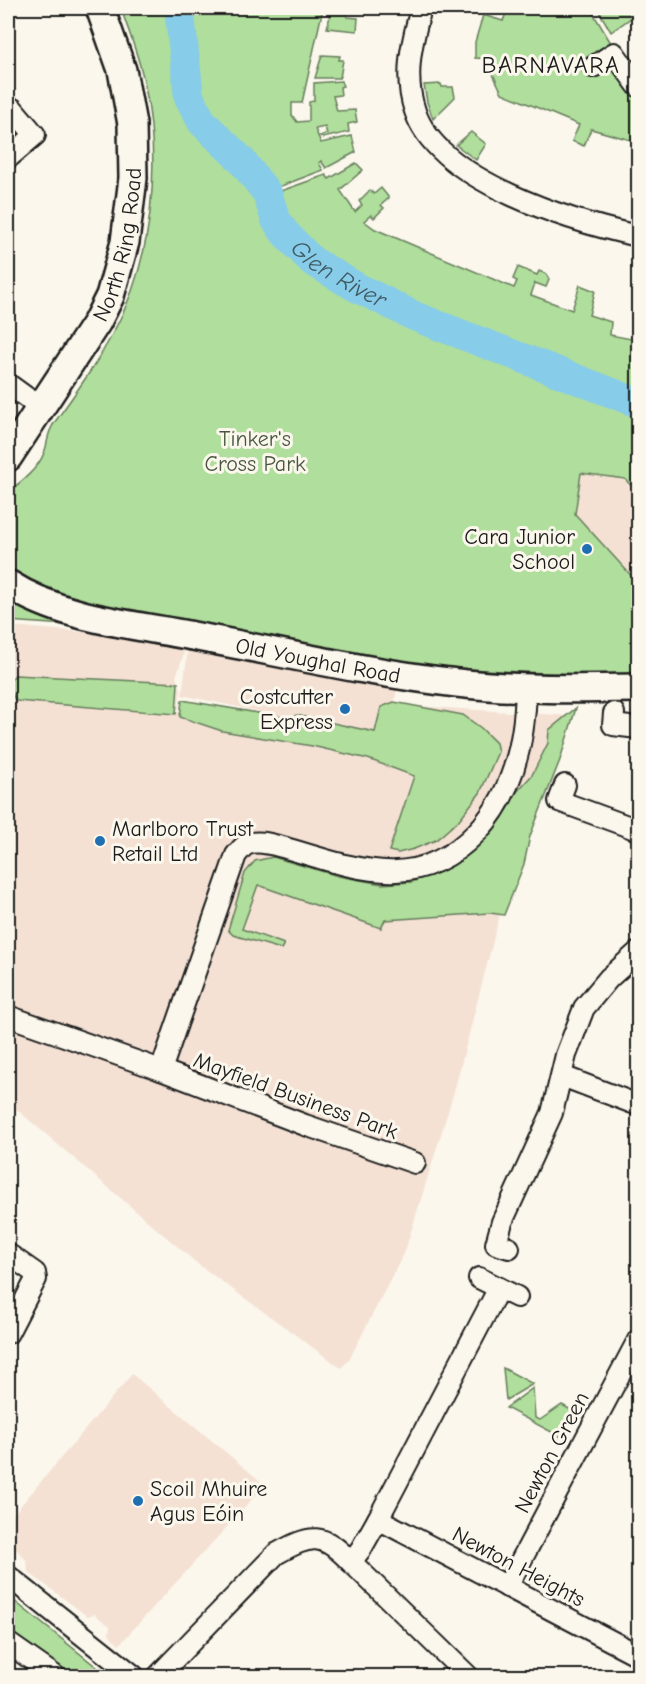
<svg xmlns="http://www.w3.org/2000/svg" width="646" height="1684" viewBox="0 0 646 1684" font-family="'Comic Neue',sans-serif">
	<rect width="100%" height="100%" fill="#fbf7ec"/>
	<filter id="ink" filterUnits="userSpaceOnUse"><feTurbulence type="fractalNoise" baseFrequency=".0167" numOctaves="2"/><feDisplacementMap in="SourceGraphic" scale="12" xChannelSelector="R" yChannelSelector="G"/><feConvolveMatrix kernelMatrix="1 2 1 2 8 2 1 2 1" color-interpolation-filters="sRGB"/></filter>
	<g filter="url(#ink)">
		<g fill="#f4e1d4">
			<path d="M556 411 638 425V674L585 675Z"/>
			<path d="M8 626 110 634 185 650 176 677 181 689 178 710 16 701 8 702Z"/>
			<path d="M188 649 397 690 385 739 182 695Z"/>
			<path d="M15 702 184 712 365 749 400 705 573 716 532 810 499 918 454 1092 405 1251 349 1360 341 1368 199 1265 8 1102V703Z"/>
			<path d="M132 1374 265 1485 119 1645 109 1634 110 1626 94 1614 87 1616 28 1572 27 1561 17 1550 8 1546V1537L11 1517Z"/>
		</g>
		<g fill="#b0de9c" stroke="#667d5c" stroke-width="1.5">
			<path d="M121 8H323L302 103H292V115L297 122 309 121V102L314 101V83L341 81 343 86 340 87 341 95 333 96 337 111 355 110 357 122 348 124 349 132 323 138 320 136 327 134 325 127 315 129 321 143 352 136 356 152 326 168 321 161 319 163 323 170 281 186 259 191 261 198 326 175 329 179 356 163 363 170 340 190 355 212 362 205 359 201 370 190 374 194 381 188 389 198 381 205 384 208 374 218 371 215 364 221 375 229 514 288 517 281 513 279 518 267 537 275 539 271 546 274 549 280 546 287 535 283 531 295 572 310 580 285 595 291 589 315 611 322 610 335 631 339 634 327 638 328V493L625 479 581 473 575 514 638 583V674C555 675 472 672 389 660L92 603 66 597 8 568V492C21 482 38 469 44 453 50 438 45 435 57 419 77 391 98 362 114 331 153 260 161 164 145 86 140 59 129 33 121 8Z"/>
			<path d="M332 8H347V17L358 18 357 31 327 28Z"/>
			<path d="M508 8H590L611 43 583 62 592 76C609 65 621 71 632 87 634 90 638 94 638 99 641 112 638 128 638 142L591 129 584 146 572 141 579 125 502 93 492 72V59L475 58V42L483 15 503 21Z"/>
			<path d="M597 8H638V13L611 32Z"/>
			<path d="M322 55 340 56 339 60H343L340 78H315Z"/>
			<path d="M441 84 442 87H453L455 97 433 119 427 102 424 85Z"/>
			<path d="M471 132 486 144 476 160 456 145Z"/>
			<path d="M8 597C31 610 53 622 81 626L8 621Z"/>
			<path d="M15 675 178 683 176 714 16 701 8 687V683Z"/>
			<path d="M182 700 293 719 296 715 375 732 381 707 394 702 463 715 481 728 496 743 498 752 480 793 458 821 436 840 414 849 398 853 389 851 414 776 368 759 312 746 222 731 180 717Z"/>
			<path d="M576 708 560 760 530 836 524 864 504 915 490 913 385 920 381 928 258 885 242 929 284 944 281 949 233 935 228 930 245 873 255 861 273 857 338 876 382 884 412 882 440 871 471 853 491 831 514 795 532 775 548 743 549 730Z"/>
			<path d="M503 1368 533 1384 506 1400Z"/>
			<path d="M533 1388 535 1418 540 1420 562 1405 575 1412 561 1437 506 1408Z"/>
			<path d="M8 1596 104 1673 102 1676H73L8 1631Z"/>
		</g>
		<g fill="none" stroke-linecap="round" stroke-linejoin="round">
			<path stroke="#87cce9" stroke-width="30" id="s1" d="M179 8 189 97 202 122 241 160 267 193 276 220 285 233 312 261 356 287 414 316 638 403"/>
			<defs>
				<g id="minor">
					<path d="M421 8C412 42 403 76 415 111 437 181 573 222 638 236"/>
					<path d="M593 67 614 53 638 86"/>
					<path d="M8 158 35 135 13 109"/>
					<path d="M8 384 41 408"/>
					<path d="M614 713 613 725 638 728"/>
					<path d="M565 785 559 801 638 830"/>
					<path d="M8 1016 161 1070 236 855C239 852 242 847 246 845 257 839 274 845 286 848 357 869 418 894 477 832 513 794 525 739 526 688"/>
					<path d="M161 1070 305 1125 415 1163"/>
					<path d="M562 1076 638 1105"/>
					<path d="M509 1248 496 1244 502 1222 552 1113 566 1055 584 1008 609 978 638 952"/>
					<path d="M8 1254 35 1273 36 1279 8 1333"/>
					<path d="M479 1278 517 1297"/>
					<path d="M378 1519 638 1655"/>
					<path d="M351 1562 468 1676"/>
					<path d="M8 1576 134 1676"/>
					<path d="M507 1587 638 1340"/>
					<path d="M8 1643 55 1676"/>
					<path d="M158 1676 276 1554C312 1534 322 1532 351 1562L361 1549 378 1519 499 1288"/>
				</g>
				<g id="secondary">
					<path id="s2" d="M8 457 97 322 110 296 125 242 133 178 132 124 122 70 100 8"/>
					<path id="s3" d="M8 584C64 620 134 624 198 637 284 653 370 673 457 683 517 690 578 689 638 688"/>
				</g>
			</defs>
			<use href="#minor" stroke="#1c1c1c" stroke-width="24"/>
			<use href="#secondary" stroke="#1c1c1c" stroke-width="32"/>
			<use href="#minor" stroke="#fbf7ec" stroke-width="20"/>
			<use href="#secondary" stroke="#fbf7ec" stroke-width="27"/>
		</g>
	</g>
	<g fill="#1f6fb2" stroke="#fbf7ec" stroke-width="2">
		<circle cx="587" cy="549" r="6"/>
		<circle cx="345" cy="709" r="6"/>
		<circle cx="100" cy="841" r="6"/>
		<circle cx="138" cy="1501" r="6"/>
	</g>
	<g text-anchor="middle" stroke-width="6" stroke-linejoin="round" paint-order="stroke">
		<g font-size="22" fill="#1c1c1c" stroke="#fbf7ec">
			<text dy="8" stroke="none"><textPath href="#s2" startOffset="243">North Ring Road</textPath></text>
			<text dy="8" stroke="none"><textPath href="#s3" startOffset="321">Old Youghal Road</textPath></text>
			<text transform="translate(296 1095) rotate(20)" y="8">Mayfield Business Park</text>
			<text transform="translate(551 1452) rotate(-62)" y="8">Newton Green</text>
			<text transform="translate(519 1566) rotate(28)" y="8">Newton Heights</text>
		</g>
		<g font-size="22" fill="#485642" stroke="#fbf7ec">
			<text x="255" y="446">Tinker's<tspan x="255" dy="25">Cross Park</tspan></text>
		</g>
		<g font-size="22" fill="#1c1c1c" stroke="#fbf7ec" text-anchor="end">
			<text x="575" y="544">Cara Junior<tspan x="575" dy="25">School</tspan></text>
			<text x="333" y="704">Costcutter<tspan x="333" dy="25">Express</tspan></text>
			<text x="112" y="836" text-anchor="start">Marlboro Trust<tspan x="112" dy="25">Retail Ltd</tspan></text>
			<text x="150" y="1496" text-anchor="start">Scoil Mhuire<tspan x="150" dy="25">Agus Eóin</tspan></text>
		</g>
		<g font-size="24" letter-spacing="1.5" fill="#1c1c1c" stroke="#fbf7ec">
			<text x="551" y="73">BARNAVARA</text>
		</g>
		<g font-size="24" font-style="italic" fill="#415a64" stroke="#fbf7ec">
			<text dy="8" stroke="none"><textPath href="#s1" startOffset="327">Glen River</textPath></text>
		</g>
	</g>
	<rect width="646" height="1684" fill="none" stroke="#fbf7ec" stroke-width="30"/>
	<rect x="15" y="15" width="616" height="1654" fill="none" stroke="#1c1c1c" stroke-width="2" filter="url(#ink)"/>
</svg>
